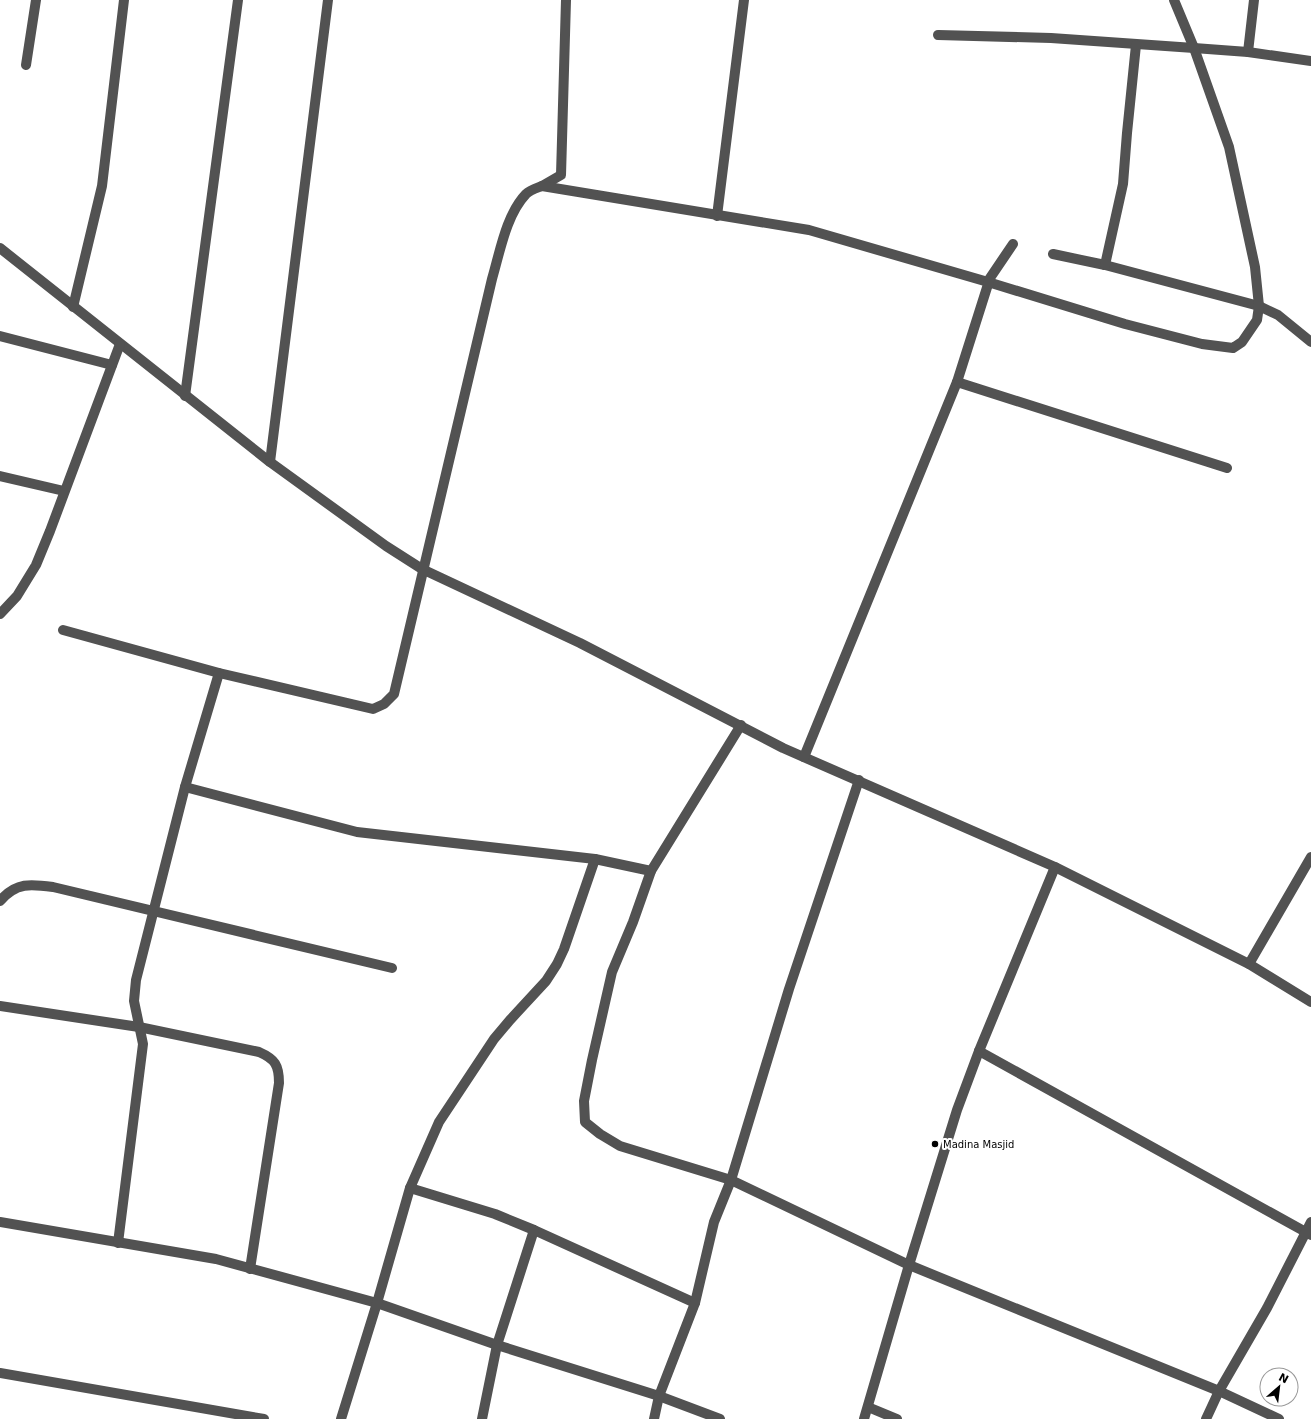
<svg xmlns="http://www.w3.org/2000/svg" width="1311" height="1419" viewBox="0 0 1311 1419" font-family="'DejaVu Sans',sans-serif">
	<rect width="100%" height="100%" fill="#fff"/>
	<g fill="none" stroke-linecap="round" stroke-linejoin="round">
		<g stroke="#525252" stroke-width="10">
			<path d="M938 35 1051 38 1194 48 1248 52 1311 61"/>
			<path d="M1248 52 1254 0"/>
			<path d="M26 65 36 0"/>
			<path d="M542 186 561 175 566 0"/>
			<path d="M717 216 744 0"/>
			<path d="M0 248 270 462 386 546 422 569 580 643 783 748 1055 867 1249 964 1311 1002"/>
			<path d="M1053 254 1105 265 1259 306 1278 315 1311 342"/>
			<path d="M1105 265 1123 184 1127 133 1136 45"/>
			<path d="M73 307 102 186 124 0"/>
			<path d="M0 336 112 365"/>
			<path d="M957 382 1227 468"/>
			<path d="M185 396 238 0"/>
			<path d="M270 462 328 0"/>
			<path d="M0 476 64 491"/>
			<path d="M0 614 17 596 36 565 50 531 120 344"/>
			<path d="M63 630 219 673 373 709 384 704 394 694 492 279C500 252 506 215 526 194 530 190 537 188 542 186L809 230 988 282 1125 324 1202 344 1233 348 1242 342 1257 320 1259 306 1255 267 1229 147 1194 48 1174 0"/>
			<path d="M741 725 651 871 633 922 612 972 592 1060 584 1101 585 1122 600 1134 620 1146 731 1180 909 1265 1219 1391 1279 1419"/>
			<path d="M804 757 957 382 990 278 1013 244"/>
			<path d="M185 787 357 832 595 859 651 871"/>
			<path d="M0 901C16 882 31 884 53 887L392 968"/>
			<path d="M1249 964 1311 857"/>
			<path d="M0 1006 139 1027 259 1052C275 1059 279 1065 279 1083L250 1269"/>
			<path d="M979 1051 1311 1235"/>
			<path d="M410 1188 495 1214 534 1230 695 1303"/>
			<path d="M0 1222 216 1259 377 1303 497 1345 659 1396 720 1419"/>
			<path d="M118 1243 143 1044 134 1001 136 980 185 787 219 673"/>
			<path d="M0 1373 264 1419"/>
			<path d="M868 1407 897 1419"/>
			<path d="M341 1419 377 1303 410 1188 439 1122 494 1039 510 1020 546 981 557 964 564 949 595 859"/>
			<path d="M482 1419 497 1345 534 1230"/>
			<path d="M654 1419 659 1396 695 1303 714 1222 731 1180 789 989 859 780"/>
			<path d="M864 1419 909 1265 957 1110 979 1051 1055 867"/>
			<path d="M1206 1419 1219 1391 1267 1308 1311 1222"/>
		</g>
	</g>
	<circle fill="#000" stroke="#fff" stroke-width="1.5" cx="935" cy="1144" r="4"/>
	<g text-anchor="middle" stroke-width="4" stroke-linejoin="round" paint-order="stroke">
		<g font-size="10" fill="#000" stroke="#fff" text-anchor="start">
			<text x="943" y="1148">Madina Masjid</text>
		</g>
	</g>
	<g transform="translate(1279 1387) rotate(28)"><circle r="19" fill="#ffffff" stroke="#999999"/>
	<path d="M0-3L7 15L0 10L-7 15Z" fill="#000000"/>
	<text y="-6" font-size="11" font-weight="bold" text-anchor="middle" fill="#000000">N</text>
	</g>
</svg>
